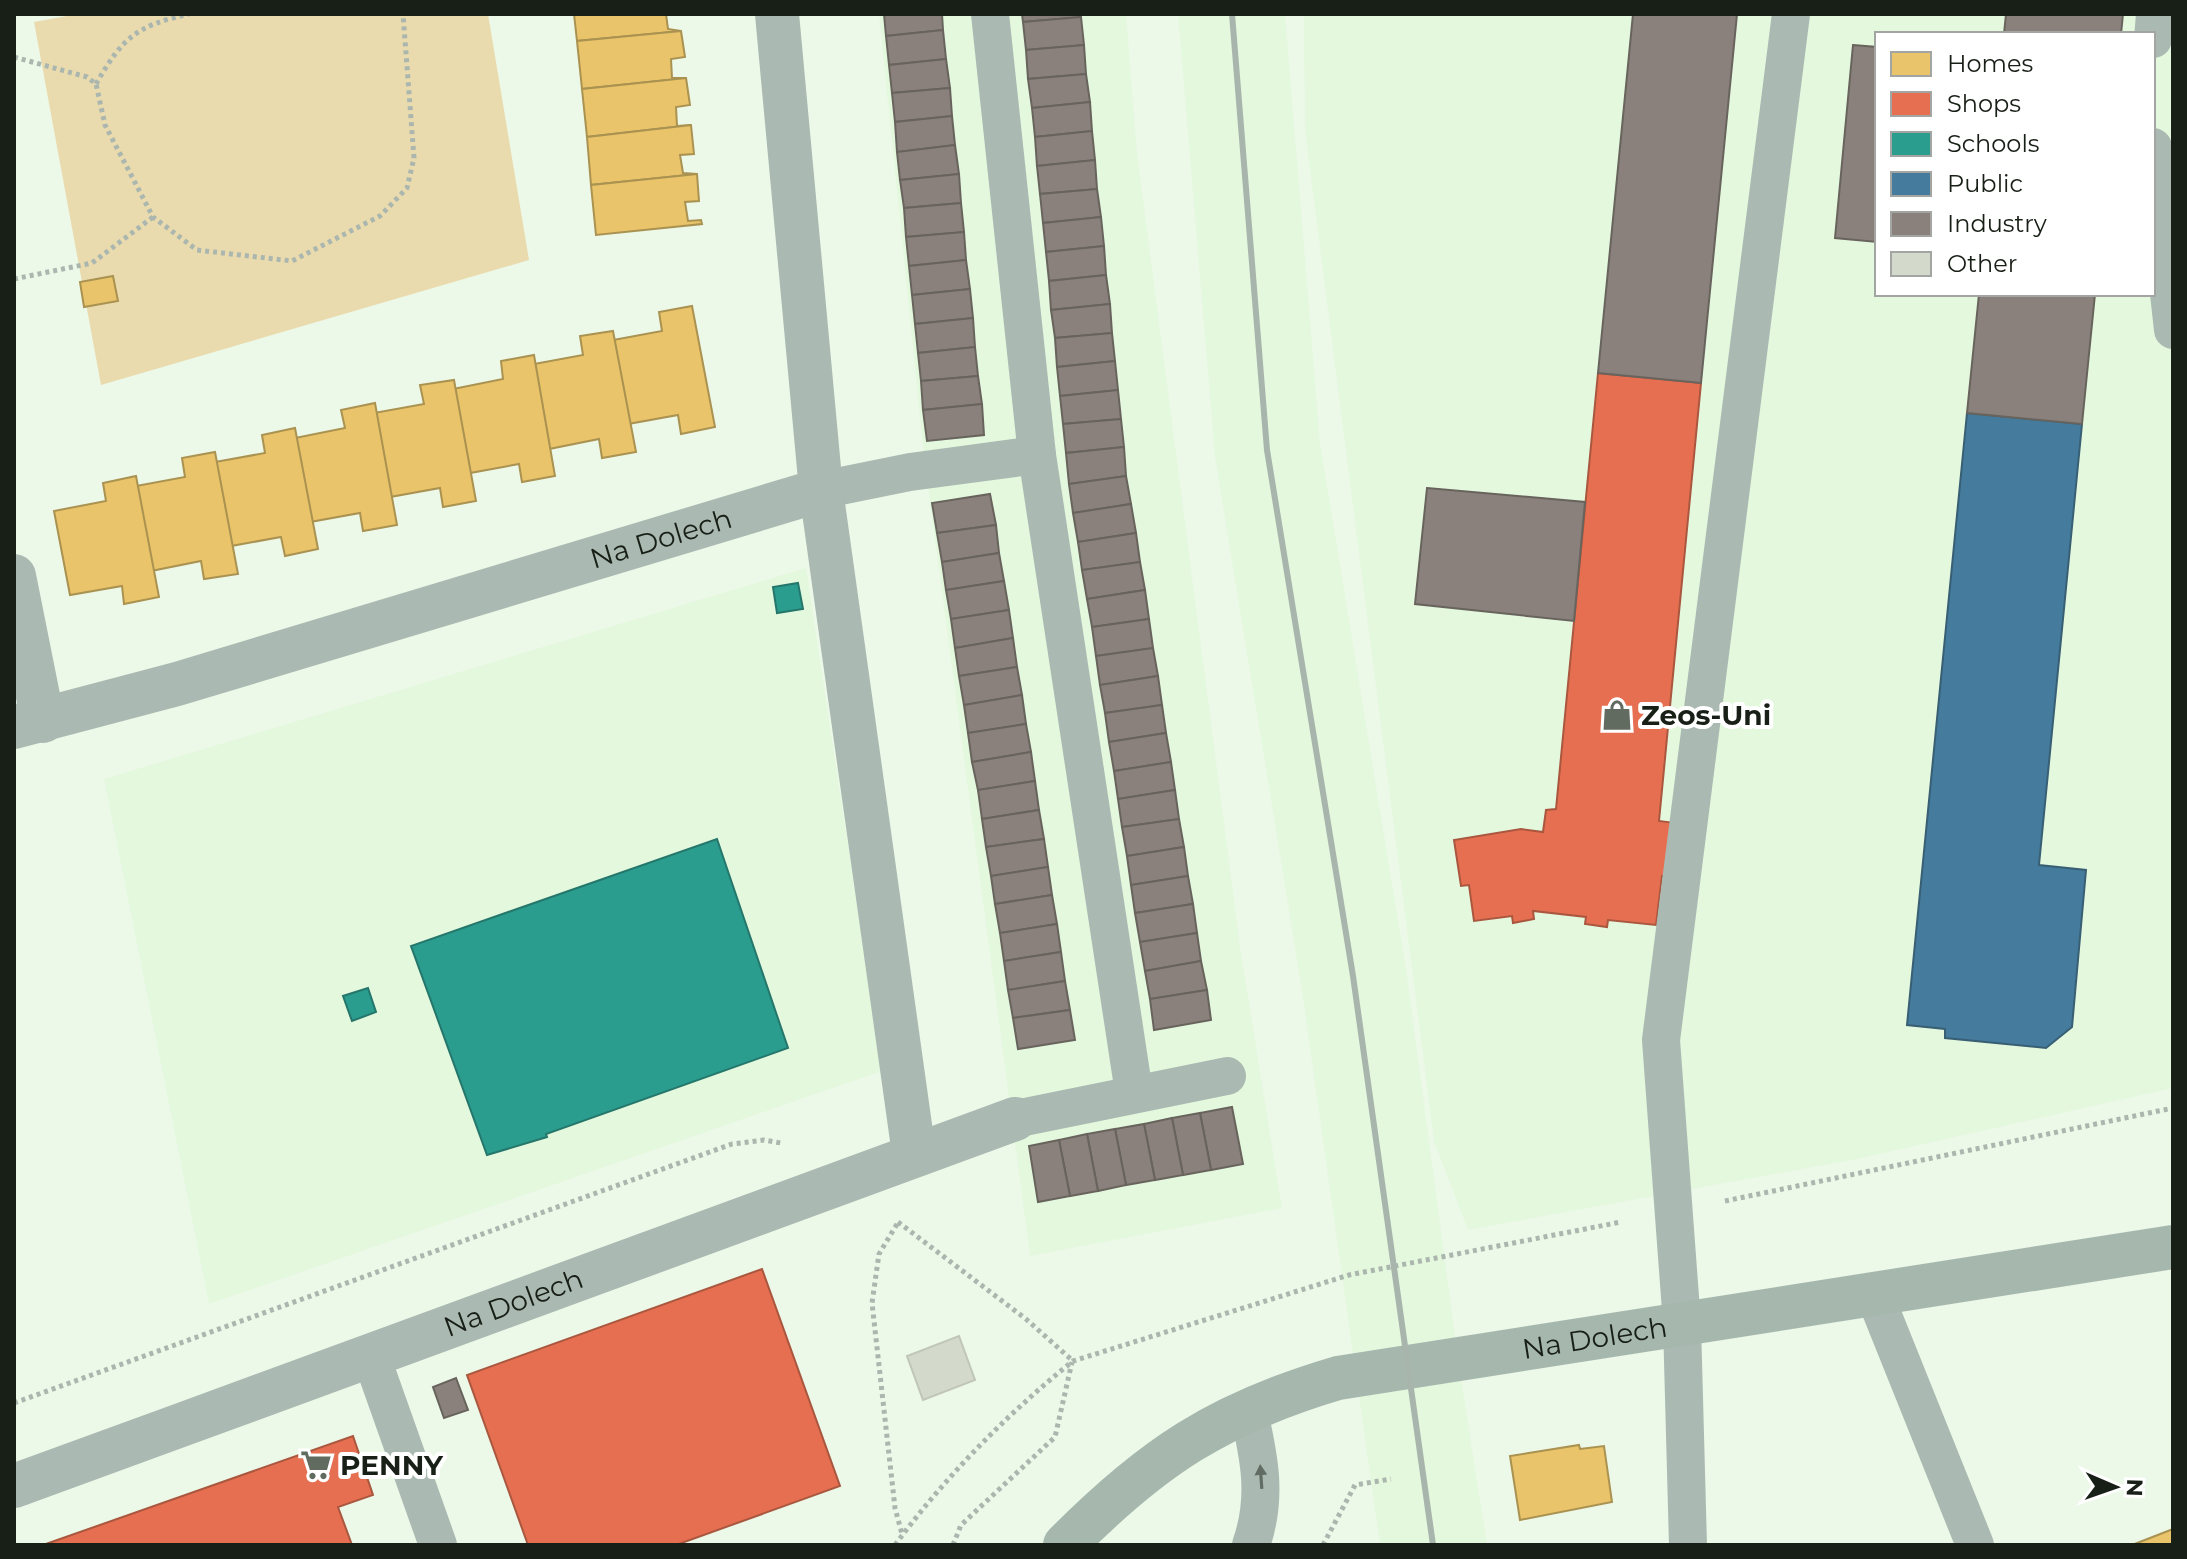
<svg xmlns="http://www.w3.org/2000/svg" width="2187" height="1559" viewBox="0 0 2187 1559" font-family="Montserrat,sans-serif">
	<rect width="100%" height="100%" fill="#ecf8e8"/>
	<g fill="#e4f8de" fill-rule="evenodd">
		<path d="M879 14H1126L1137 153 1241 954 1282 1208 1030 1256 924 456Z"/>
		<path d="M1178 14H1285L1320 443 1406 969 1458 1359 1487 1545H1380L1301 984 1215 457Z"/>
		<path d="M1304 14H2173V1088L1857 1159 1468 1230 1434 1141 1305 130ZM1877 34H2153V294H1877Z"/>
		<path d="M806 568 882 1071 209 1304 104 779Z"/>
	</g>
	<path fill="#eadbae" d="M78 14H488L529 260 101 385 34 22Z"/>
	<g fill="#e9c46a" stroke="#aa9251" stroke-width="2">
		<path d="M574 14H666L668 29 681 31 577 41Z"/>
		<path d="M681 31 685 57 671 59 672 78H686L582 89 577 41Z"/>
		<path d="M686 78 690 105 676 107 677 126 691 125 587 137 582 89Z"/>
		<path d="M691 125 694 154 680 155 683 173 697 174 591 185 587 137Z"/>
		<path d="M697 174 699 201 685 202 688 221 701 220 702 224 596 235 591 185Z"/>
		<path d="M113 276 118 301 84 307 80 282Z"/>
		<path d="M692 306 715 427 681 434 678 415 628 424 613 340 662 331 659 312Z"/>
		<path d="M613 331 636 452 602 458 599 439 549 449 534 364 583 355 580 336Z"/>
		<path d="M534 355 555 476 522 482 519 464 470 473 453 389 503 379 501 361Z"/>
		<path d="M454 380 476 501 443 507 440 488 390 497 374 413 424 404 420 385Z"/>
		<path d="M375 403 397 525 363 531 360 513 310 522 295 438 345 428 341 410Z"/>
		<path d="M295 428 318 549 285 556 281 537 231 546 215 462 265 453 262 435Z"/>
		<path d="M215 452 238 574 204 579 201 561 151 571 136 486 185 477 182 458Z"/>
		<path d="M136 476 159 597 124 604 122 586 70 595 54 511 106 501 103 483Z"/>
		<path d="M1579 1445 1580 1449 1604 1446 1612 1502 1520 1520 1510 1456Z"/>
		<path d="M2173 1529V1545H2132Z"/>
	</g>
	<g fill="#e76f51" stroke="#a9573f" stroke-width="2">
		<path d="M1598 373 1701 383 1659 821 1675 823 1669 877 1662 876 1656 925 1608 920 1607 927 1585 924 1586 917 1533 911 1534 919 1513 923 1512 916 1474 921 1469 885 1461 886 1454 840 1521 829 1543 832 1546 810 1556 809Z"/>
		<path d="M762 1269 840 1486 676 1545H528L467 1375Z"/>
		<path d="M353 1436 373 1495 338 1507 352 1545H43Z"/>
	</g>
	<g fill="#2a9d8f" stroke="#25776b" stroke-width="2">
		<path d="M798 583 803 609 777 613 773 587Z"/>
		<path d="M717 839 788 1048 546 1134 547 1137 487 1155 411 946Z"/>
		<path d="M368 988 376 1012 352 1021 343 996Z"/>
	</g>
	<path fill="#457b9d" stroke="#385f74" stroke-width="2" d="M1967 413 2082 424 2039 865 2086 870 2072 1027 2046 1048 1945 1038V1029L1907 1025Z"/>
	<g fill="#8a817c" stroke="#68645d" stroke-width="2">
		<path d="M884 14H942L943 30 886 36Z"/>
		<path d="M1022 14H1081V17L1023 22Z"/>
		<path d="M1633 14H1737L1701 383 1598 373Z"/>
		<path d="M2006 14H2123L2121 34H2004Z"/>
		<path d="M1081 17 1084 45 1026 50 1023 22Z"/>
		<path d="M943 30 946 59 889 65 886 36Z"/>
		<path d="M1084 45 1086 74 1028 79 1026 50Z"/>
		<path d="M1853 45 1877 47V242L1835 238Z"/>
		<path d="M946 59 950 88 892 93 889 65Z"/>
		<path d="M1086 74 1090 102 1032 108 1028 79Z"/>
		<path d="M950 88 952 116 895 122 892 93Z"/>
		<path d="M1090 102 1092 131 1035 137 1032 108Z"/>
		<path d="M952 116 955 145 897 152 895 122Z"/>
		<path d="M1092 131 1095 160 1037 166 1035 137Z"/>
		<path d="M955 145 959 174 900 180 897 152Z"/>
		<path d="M1095 160 1097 189 1040 194 1037 166Z"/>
		<path d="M959 174 961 203 904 208 900 180Z"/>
		<path d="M1097 189 1101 217 1043 223 1040 194Z"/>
		<path d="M961 203 964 232 906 237 904 208Z"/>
		<path d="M1101 217 1104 246 1046 252 1043 223Z"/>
		<path d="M964 232 966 260 909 266 906 237Z"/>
		<path d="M1104 246 1106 275 1049 281 1046 252Z"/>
		<path d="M966 260 970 289 912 295 909 266Z"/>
		<path d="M1106 275 1110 304 1051 310 1049 281Z"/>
		<path d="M970 289 973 318 915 324 912 295Z"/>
		<path d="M1979 294H2095L2082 424 1967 413Z"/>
		<path d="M1110 304 1112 333 1055 338 1051 310Z"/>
		<path d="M973 318 975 347 918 353 915 324Z"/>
		<path d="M1112 333 1115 361 1057 367 1055 338Z"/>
		<path d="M975 347 978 376 921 381 918 353Z"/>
		<path d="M1115 361 1118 390 1060 396 1057 367Z"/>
		<path d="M978 376 982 404 923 410 921 381Z"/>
		<path d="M1118 390 1121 419 1063 424 1060 396Z"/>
		<path d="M982 404 984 435 927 441 923 410Z"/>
		<path d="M1121 419 1124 447 1066 453 1063 424Z"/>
		<path d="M1124 447 1126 476 1069 484 1066 453Z"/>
		<path d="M1126 476 1131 504 1073 513 1069 484Z"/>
		<path d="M1427 488 1585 502 1574 621 1415 604Z"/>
		<path d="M990 494 996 525 937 533 932 503Z"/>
		<path d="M1131 504 1136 533 1078 542 1073 513Z"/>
		<path d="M996 525 999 553 942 562 937 533Z"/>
		<path d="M1136 533 1140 562 1082 570 1078 542Z"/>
		<path d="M999 553 1004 581 946 590 942 562Z"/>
		<path d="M1140 562 1145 590 1087 599 1082 570Z"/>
		<path d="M1004 581 1009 610 951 619 946 590Z"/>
		<path d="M1145 590 1149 619 1092 627 1087 599Z"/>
		<path d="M1009 610 1013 638 955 648 951 619Z"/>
		<path d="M1149 619 1153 648 1096 656 1092 627Z"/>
		<path d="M1013 638 1017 667 959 676 955 648Z"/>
		<path d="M1153 648 1158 676 1100 685 1096 656Z"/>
		<path d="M1017 667 1022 695 964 705 959 676Z"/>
		<path d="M1158 676 1162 705 1105 713 1100 685Z"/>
		<path d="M1022 695 1026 724 968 733 964 705Z"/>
		<path d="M1162 705 1166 733 1109 742 1105 713Z"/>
		<path d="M1026 724 1031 752 972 762 968 733Z"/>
		<path d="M1166 733 1171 762 1114 771 1109 742Z"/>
		<path d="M1031 752 1035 781 978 790 972 762Z"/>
		<path d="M1171 762 1175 790 1118 799 1114 771Z"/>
		<path d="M1035 781 1039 810 982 819 978 790Z"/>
		<path d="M1175 790 1179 819 1122 827 1118 799Z"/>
		<path d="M1039 810 1044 839 986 847 982 819Z"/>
		<path d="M1179 819 1184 847 1127 856 1122 827Z"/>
		<path d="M1044 839 1048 867 991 876 986 847Z"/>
		<path d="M1184 847 1188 876 1131 885 1127 856Z"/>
		<path d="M1048 867 1052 895 995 904 991 876Z"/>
		<path d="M1188 876 1193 904 1135 913 1131 885Z"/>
		<path d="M1052 895 1057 924 1000 933 995 904Z"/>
		<path d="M1193 904 1197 933 1140 942 1135 913Z"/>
		<path d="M1057 924 1061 952 1004 961 1000 933Z"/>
		<path d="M1197 933 1201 961 1145 971 1140 942Z"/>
		<path d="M1061 952 1065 981 1008 990 1004 961Z"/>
		<path d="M1201 961 1207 990 1150 999 1145 971Z"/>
		<path d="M1065 981 1070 1010 1013 1018 1008 990Z"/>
		<path d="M1207 990 1211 1020 1154 1030 1150 999Z"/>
		<path d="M1070 1010 1075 1040 1018 1049 1013 1018Z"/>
		<path d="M1232 1107 1243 1164 1211 1170 1200 1113Z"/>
		<path d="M1200 1113 1211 1170 1183 1175 1172 1118Z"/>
		<path d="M1172 1118 1183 1175 1155 1180 1144 1124Z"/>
		<path d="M1144 1124 1155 1180 1126 1185 1115 1129Z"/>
		<path d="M1115 1129 1126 1185 1098 1191 1087 1134Z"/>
		<path d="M1087 1134 1098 1191 1070 1196 1059 1140Z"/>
		<path d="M1059 1140 1070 1196 1038 1202 1029 1146Z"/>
		<path d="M456 1378 468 1410 444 1418 433 1387Z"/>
	</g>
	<path fill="#d3d9cb" stroke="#c0c6b9" stroke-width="2" d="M959 1336 975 1380 923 1400 907 1356Z"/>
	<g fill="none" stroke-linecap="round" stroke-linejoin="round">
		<g stroke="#abb7ae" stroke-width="5" stroke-dasharray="4 4" stroke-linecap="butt">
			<path d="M14 57 87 77 96 84 105 125 153 217 197 250 292 261 380 216 407 188 414 158 403 14"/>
			<path d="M96 84C123 37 136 26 189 14"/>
			<path d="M14 279 92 263 153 217"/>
			<path d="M1725 1201 2173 1108"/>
			<path d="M898 1222 1026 1319 1073 1361"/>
			<path d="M897 1224 879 1254 872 1303 895 1508 902 1534"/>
			<path d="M14 1403 732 1144 764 1140 781 1143"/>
			<path d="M895 1545C945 1477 1007 1414 1073 1361L1349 1275 1621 1222"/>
			<path d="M953 1545 961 1525 1055 1437 1072 1362"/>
			<path d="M1323 1545 1355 1485 1391 1479"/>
		</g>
		<g stroke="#aabab2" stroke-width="38">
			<path d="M990 14 1037 455 1134 1093"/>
			<path d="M2153 39 2155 14"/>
			<path d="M2153 147 2173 330"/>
			<path d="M821 490 910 472 1037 455"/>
			<path d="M1015 1119 1227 1076"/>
			<path d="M1875 1296 1975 1545"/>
			<path d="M371 1356 438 1545"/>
			<path d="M1248 1408C1259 1456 1268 1497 1251 1545"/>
			<path d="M1688 1545 1682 1324 1661 1040 1791 14"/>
		</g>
		<g stroke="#aabab2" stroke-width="44">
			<path d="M821 490 914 1154"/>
			<path d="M14 576 43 721"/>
			<path id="s1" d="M14 727 177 684 821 490 777 14"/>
			<path id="s2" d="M14 1486C348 1365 680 1239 1015 1119"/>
		</g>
		<path stroke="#a6b8ae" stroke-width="44" id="s3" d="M1065 1545C1152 1457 1219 1413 1338 1378L2173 1247"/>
		<path stroke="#a8b5ac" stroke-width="6" d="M1232 14 1267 450 1353 976 1433 1545"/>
	</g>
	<defs><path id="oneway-solid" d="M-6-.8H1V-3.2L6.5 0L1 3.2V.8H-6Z" transform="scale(2)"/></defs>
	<use fill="#616c64" href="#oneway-solid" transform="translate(1261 1477) rotate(-94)"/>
	<defs>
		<symbol id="shop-bare" viewBox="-9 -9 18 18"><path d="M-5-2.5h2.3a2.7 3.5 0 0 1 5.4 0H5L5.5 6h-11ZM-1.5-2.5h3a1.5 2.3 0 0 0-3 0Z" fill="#626b60" stroke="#fff" stroke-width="2.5" paint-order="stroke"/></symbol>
		<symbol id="supermarket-bare" viewBox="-9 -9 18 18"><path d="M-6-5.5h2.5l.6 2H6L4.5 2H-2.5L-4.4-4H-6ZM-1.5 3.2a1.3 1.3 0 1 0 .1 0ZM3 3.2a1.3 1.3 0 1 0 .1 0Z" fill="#626b60" stroke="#fff" stroke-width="2.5" paint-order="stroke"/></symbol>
	</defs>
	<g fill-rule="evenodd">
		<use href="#shop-bare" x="1595" y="693" width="44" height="44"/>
		<use href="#supermarket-bare" x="294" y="1443" width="44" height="44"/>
	</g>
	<g text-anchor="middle" stroke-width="8" stroke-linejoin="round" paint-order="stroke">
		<g font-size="28" fill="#181f16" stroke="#fff">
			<text dy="10" stroke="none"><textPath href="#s1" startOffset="674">Na Dolech</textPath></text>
			<text dy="10" stroke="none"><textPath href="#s2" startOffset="532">Na Dolech</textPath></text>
			<text dy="10" stroke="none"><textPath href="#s3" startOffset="584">Na Dolech</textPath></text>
		</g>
		<g font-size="28" font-weight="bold" fill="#181f16" stroke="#fff" text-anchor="start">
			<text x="1641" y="725">Zeos-Uni</text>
			<text x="340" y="1475">PENNY</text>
		</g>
	</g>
	<rect width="2187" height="1559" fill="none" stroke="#181f16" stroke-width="32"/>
	<rect x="1875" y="32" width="280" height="264" fill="#ffffff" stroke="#a3a5a2" stroke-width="2"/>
	<rect x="1891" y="52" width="40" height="24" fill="#e9c46a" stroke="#a3a5a2" stroke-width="2"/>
	<text x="1947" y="72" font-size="24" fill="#181f16">Homes</text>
	<rect x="1891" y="92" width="40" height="24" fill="#e76f51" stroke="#a3a5a2" stroke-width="2"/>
	<text x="1947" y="112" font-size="24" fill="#181f16">Shops</text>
	<rect x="1891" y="132" width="40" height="24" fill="#2a9d8f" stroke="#a3a5a2" stroke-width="2"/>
	<text x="1947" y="152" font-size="24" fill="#181f16">Schools</text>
	<rect x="1891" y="172" width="40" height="24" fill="#457b9d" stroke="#a3a5a2" stroke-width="2"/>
	<text x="1947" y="192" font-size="24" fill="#181f16">Public</text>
	<rect x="1891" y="212" width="40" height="24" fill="#8a817c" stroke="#a3a5a2" stroke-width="2"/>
	<text x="1947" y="232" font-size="24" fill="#181f16">Industry</text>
	<rect x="1891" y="252" width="40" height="24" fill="#d3d9cb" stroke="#a3a5a2" stroke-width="2"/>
	<text x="1947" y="272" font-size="24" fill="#181f16">Other</text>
	<g transform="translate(2115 1487) rotate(92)" stroke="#ffffff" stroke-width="6" paint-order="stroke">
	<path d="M0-6L14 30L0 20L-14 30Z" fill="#181f16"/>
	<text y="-12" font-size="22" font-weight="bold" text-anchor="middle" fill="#181f16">N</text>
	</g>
</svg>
